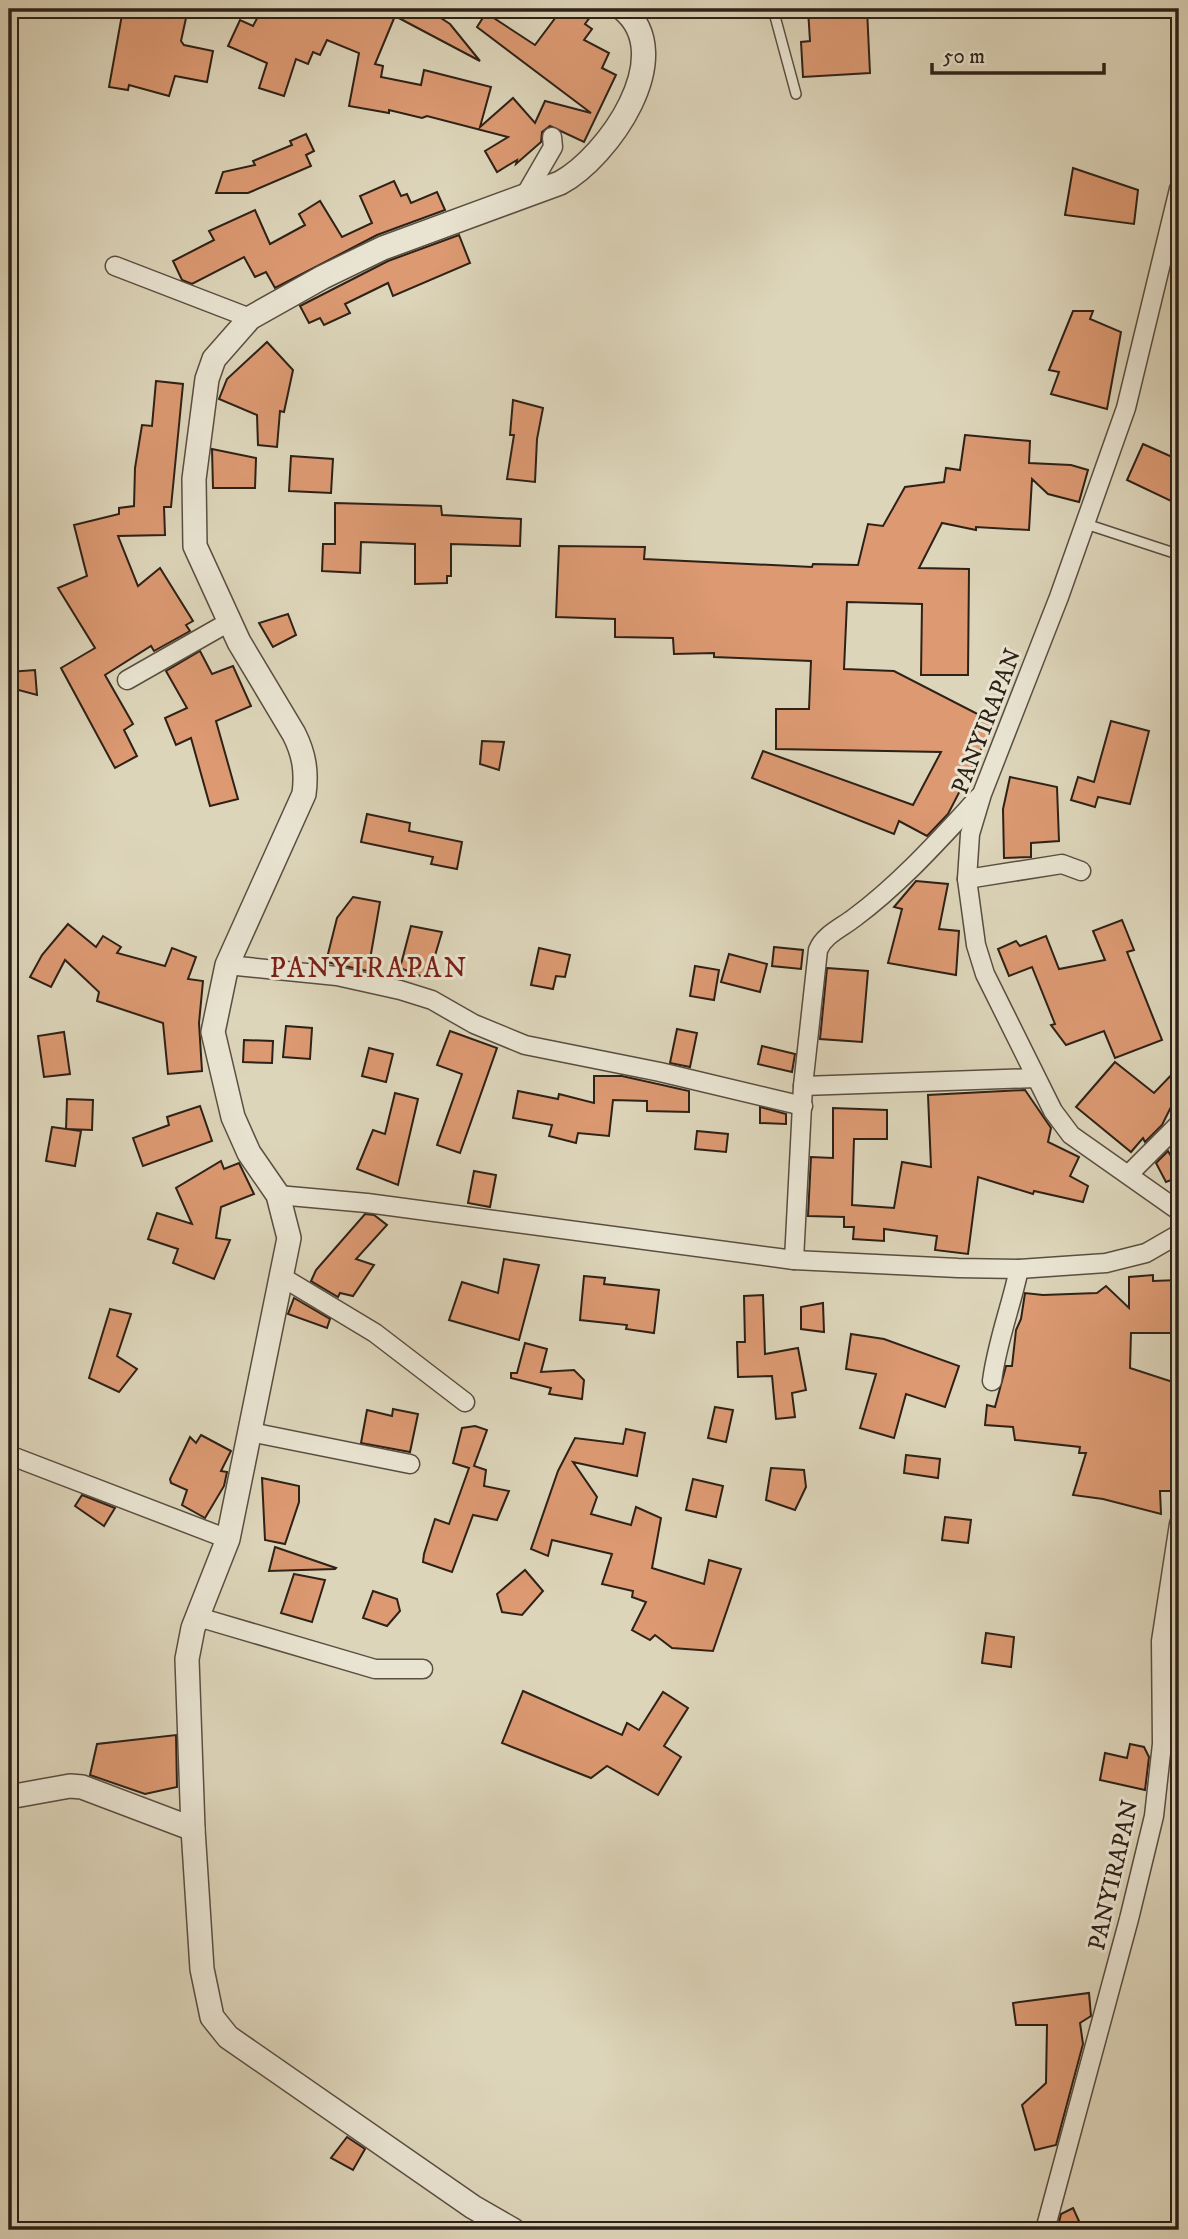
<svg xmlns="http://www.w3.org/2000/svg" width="1188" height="2239" viewBox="0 0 1188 2239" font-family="'IM FELL DW Pica',serif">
	<rect width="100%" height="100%" fill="#ddd5ba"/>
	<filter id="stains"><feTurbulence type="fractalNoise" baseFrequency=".00286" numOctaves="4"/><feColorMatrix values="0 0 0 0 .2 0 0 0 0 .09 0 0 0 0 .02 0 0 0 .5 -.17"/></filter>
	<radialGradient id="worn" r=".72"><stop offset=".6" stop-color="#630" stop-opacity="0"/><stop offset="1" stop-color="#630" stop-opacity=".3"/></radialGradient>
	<g fill="#dc9972" stroke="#2e2117" stroke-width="2">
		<path d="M123 9H188L181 41 184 45 213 51 207 82 175 76 169 96 129 85 128 90 109 87Z"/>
		<path d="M262 9H427L450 24 480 61 395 16 375 64 383 66 381 77 421 85 424 70 491 87 480 127 513 98 535 123 545 101 591 113 477 27 486 13 535 45 562 9H596L585 24 592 29 584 40 609 53 602 68 616 75 584 142 550 126 542 132 541 142 516 164 517 160 497 172 485 151 508 137 427 116 422 118 389 110V113L349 106 359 53 327 40 320 55 313 52 308 64 296 59 284 96 259 88 267 63 228 46 240 20 253 26Z"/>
		<path d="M808 9H867L870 73 803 77 801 42 810 41Z"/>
		<path d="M306 134 314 151 306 155 311 166 248 193H216L223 172 255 165 253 161 292 145 290 141Z"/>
		<path d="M1073 168 1138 190 1134 224 1065 215Z"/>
		<path d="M394 181 401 196 407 194 411 203 437 192 445 210 377 235 275 288 266 272 255 277 244 257 192 284 182 280 173 261 214 240 209 231 255 210 270 244 305 225 299 214 320 201 342 237 372 223 360 196Z"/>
		<path d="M459 235 470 263 393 296 388 283 345 304 350 313 324 325 320 318 309 323 300 306 388 261Z"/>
		<path d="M1073 311H1093L1090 319 1121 332 1107 409 1051 394 1059 372 1049 370Z"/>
		<path d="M267 342 293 370 284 412 280 411 277 447 258 445 257 415 219 399 227 379Z"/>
		<path d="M156 381 183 384 171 507H164L165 535 118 536 138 586 160 568 193 621 186 625 190 631 154 651 151 646 105 675 133 724 124 730 137 756 115 768 61 668 95 648 58 588 87 576 74 525 119 514V508L134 506 135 468 142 425 152 426Z"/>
		<path d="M513 400 543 408 537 439 535 482 507 479 514 435H510Z"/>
		<path d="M965 435 1030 441 1029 463 1071 465 1088 470 1079 502 1048 494 1032 479 1029 530 976 527V530L942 523 919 568 969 569 968 675H921L922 604 847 602 844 669 894 671 995 723 948 814 927 836 899 821 894 834 752 778 763 751 913 805 941 752 776 749V709H809L811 661 714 657V653L674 654 673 638 615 637V619L556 617 559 546 645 547 644 559 812 567 813 564 858 565 868 524 883 526 905 487 944 482 946 468 960 470Z"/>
		<path d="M1143 444 1179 460V480L1171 501 1127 480Z"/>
		<path d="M212 449 256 458 255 488H213Z"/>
		<path d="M291 456 333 459 331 493 289 491Z"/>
		<path d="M335 503 441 506 442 515 521 519 520 546 451 544V576H447V583L415 584V544L361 542 360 573 322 571 323 544H335Z"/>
		<path d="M288 614 296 635 273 647 259 623Z"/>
		<path d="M200 651 212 674 233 666 251 706 216 721 238 799 210 806 191 738 176 745 165 718 187 708 166 671Z"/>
		<path d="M35 670 37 695 11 688 9 672Z"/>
		<path d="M1111 721 1149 731 1130 804 1098 797 1095 807 1071 800 1078 777 1094 782Z"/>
		<path d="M482 741 504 742 499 770 480 764Z"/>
		<path d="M1010 777 1057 787 1059 841 1031 843V857L1004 858 1003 809Z"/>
		<path d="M367 814 410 823 409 831 462 842 457 869 431 864 433 857 361 842Z"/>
		<path d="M916 881 948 884 939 929 959 931 956 975 888 963 902 909 894 907Z"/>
		<path d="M353 897 380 902 368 971 326 962 337 918Z"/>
		<path d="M1122 920 1134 950 1127 952 1162 1040 1115 1058 1104 1031 1066 1045 1051 1025 1055 1024 1032 967 1009 976 998 949 1016 941 1020 946 1046 936 1059 969 1105 960 1093 931Z"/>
		<path d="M68 924 96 947 103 936 121 947 117 953 165 966 172 948 196 957 188 979 203 981 199 1023 202 1071 168 1074 163 1023 97 1001 99 992 65 960 51 987 30 977 42 955Z"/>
		<path d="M411 926 442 932 428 979 400 968Z"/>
		<path d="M774 947 803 950 801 969 772 966Z"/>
		<path d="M539 948 570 955 565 977 556 976 553 989 531 985Z"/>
		<path d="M729 954 767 964 760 992 721 982Z"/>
		<path d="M695 966 719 970 714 1000 690 996Z"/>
		<path d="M827 968 868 971 862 1042 820 1039Z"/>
		<path d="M286 1026 312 1028 310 1059 283 1057Z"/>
		<path d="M677 1029 697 1033 690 1067 670 1063Z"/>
		<path d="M450 1031 497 1048 460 1153 437 1145 462 1074 437 1065Z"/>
		<path d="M64 1032 70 1074 44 1077 38 1036Z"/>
		<path d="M244 1040 273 1041 272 1063 243 1062Z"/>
		<path d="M762 1046 795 1054 792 1072 758 1064Z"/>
		<path d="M369 1048 393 1054 386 1082 362 1076Z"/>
		<path d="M1115 1062 1154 1093 1179 1067V1091L1162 1125 1145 1142 1143 1138 1131 1152 1076 1107Z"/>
		<path d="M594 1076H622L689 1091V1112L647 1111V1101L613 1100 609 1136 578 1133 576 1143 549 1136 552 1125 513 1118 518 1091 558 1099 559 1094 594 1103Z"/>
		<path d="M1025 1090 1051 1128 1048 1142 1079 1157 1070 1176 1088 1186 1083 1202 1034 1191 1033 1194 978 1177 968 1254 935 1250 937 1236 884 1229V1241L853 1239 854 1227H844V1217L808 1216 811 1157 833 1158V1108L887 1110V1139H854L852 1205 894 1208 902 1162 931 1167 928 1095Z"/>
		<path d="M395 1093 418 1099 398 1185 357 1169 373 1130 385 1134Z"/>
		<path d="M67 1099 93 1100 92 1130 66 1129Z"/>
		<path d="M200 1106 212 1141 143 1166 133 1138 169 1125 167 1117Z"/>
		<path d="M760 1107 786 1114V1124L760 1123Z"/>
		<path d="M52 1127 81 1131 75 1166 46 1161Z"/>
		<path d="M697 1131 728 1134 726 1152 695 1149Z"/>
		<path d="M1168 1151 1179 1170V1177L1166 1182 1156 1163Z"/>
		<path d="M221 1161 224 1169 239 1163 254 1194 221 1207 216 1238 230 1240 214 1279 173 1263 178 1249 148 1239 157 1213 192 1224 176 1188Z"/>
		<path d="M474 1171 496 1175 490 1207 468 1203Z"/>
		<path d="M365 1214 374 1215 387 1225 356 1259 374 1265 353 1296 340 1293 338 1297 311 1281 316 1270Z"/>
		<path d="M504 1259 539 1265 519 1340 449 1320 462 1282 498 1293Z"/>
		<path d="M1153 1275V1281L1179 1280V1333H1131L1130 1368 1179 1384V1469L1175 1491H1160L1161 1514 1103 1499 1073 1495 1086 1453H1079L1080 1447 1015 1440 1013 1427 985 1425 987 1405 995 1407 1006 1366H1012L1016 1330 1021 1319 1025 1293 1043 1295 1097 1293 1106 1286 1129 1308V1277Z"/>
		<path d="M584 1276 605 1278 604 1284 659 1290 654 1333 626 1329 627 1325 580 1320Z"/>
		<path d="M763 1295 765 1354 798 1348 806 1390 792 1393 795 1417 776 1419 772 1376 738 1377 737 1342H745L744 1296Z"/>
		<path d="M294 1298 330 1319 327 1328 288 1314Z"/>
		<path d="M823 1303 824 1332 801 1329V1307Z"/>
		<path d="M110 1309 131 1314 117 1356 137 1369 119 1392 89 1378Z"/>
		<path d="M851 1334 884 1339 959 1366 945 1407 906 1394 894 1438 860 1428 876 1374 846 1369Z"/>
		<path d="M525 1343 547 1349 541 1372 574 1370 584 1380 582 1399 549 1394 551 1388 511 1378V1373H517Z"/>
		<path d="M715 1407 733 1410 726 1442 708 1438Z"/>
		<path d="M393 1409 418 1414 410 1452 361 1443 367 1410 392 1416Z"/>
		<path d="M475 1426 487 1430 474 1466 486 1470 484 1486 509 1491 497 1520 473 1515 452 1572 423 1562 424 1554 435 1519 449 1524 469 1468 453 1463 462 1428Z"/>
		<path d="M626 1429 645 1433 637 1476 573 1462 597 1497 591 1514 631 1525 636 1507 661 1518 652 1568 704 1584 709 1560 741 1569 713 1651 672 1648 655 1635 650 1640 632 1630 646 1602 632 1597 633 1591 602 1584 612 1554 552 1540 548 1556 531 1549 558 1471 575 1438 623 1444Z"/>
		<path d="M201 1435 231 1451 221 1471 227 1472 224 1486 205 1518 182 1505 187 1490 171 1483 170 1479 190 1437 196 1443Z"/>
		<path d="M906 1455 940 1459 938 1478 904 1473Z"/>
		<path d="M771 1468 804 1470 806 1487 795 1510 766 1500Z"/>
		<path d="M262 1478 299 1486V1502L285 1544 265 1540Z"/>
		<path d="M693 1479 723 1486 716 1517 686 1510Z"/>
		<path d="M82 1495 115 1508 104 1526 75 1506Z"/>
		<path d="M945 1517 971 1520 968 1543 942 1540Z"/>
		<path d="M275 1547 336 1568 335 1569 269 1571Z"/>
		<path d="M525 1570 543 1591 522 1615 502 1612 497 1594Z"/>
		<path d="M294 1574 325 1580 312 1622 281 1613Z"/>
		<path d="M373 1591 397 1599 400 1611 387 1626 363 1618Z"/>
		<path d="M986 1633 1014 1637 1011 1667 982 1663Z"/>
		<path d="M523 1691 622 1735 627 1723 639 1730 663 1692 688 1708 664 1746 681 1757 658 1795 607 1766 591 1778 502 1743Z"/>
		<path d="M176 1735 177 1787 145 1794 90 1775 97 1744Z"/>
		<path d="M1130 1744 1144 1747 1149 1757 1145 1790 1100 1780 1105 1753 1127 1758Z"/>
		<path d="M1089 1993 1091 2016 1080 2023 1083 2044 1056 2145 1035 2150 1022 2105 1046 2083 1047 2025H1016L1013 2003Z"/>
		<path d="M347 2137 365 2149 353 2170 331 2158Z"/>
		<path d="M1073 2208 1083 2230H1057L1061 2214Z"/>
	</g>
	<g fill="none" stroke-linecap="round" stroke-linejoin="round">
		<defs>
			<g id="service">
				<path d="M773 9 796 94"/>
				<path d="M1086 524 1171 552"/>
			</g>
			<g id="minor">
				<path d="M1179 189 1126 408 1059 597 982 794 970 834 967 879 976 945 985 974 1053 1111 1071 1135 1179 1211"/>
				<path d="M527 192 553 147 552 137"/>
				<path d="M115 266 250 318"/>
				<path d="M127 680 229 622"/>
				<path d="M967 879 1062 864 1081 871"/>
				<path d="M227 965 337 976 400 990 432 1000 474 1024 525 1045 660 1072 803 1106"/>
				<path d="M803 1086 818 950C824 935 841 928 854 918 901 883 939 840 979 797"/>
				<path d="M1129 1174 1179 1124"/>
				<path d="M278 1195 367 1203 794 1260 958 1268 1019 1269 1106 1263 1146 1253 1179 1234"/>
				<path d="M794 1260 803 1086 1036 1078"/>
				<path d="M282 1277 375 1333 465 1402"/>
				<path d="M992 1381C997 1342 1011 1307 1019 1269"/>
				<path d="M250 1432 410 1464"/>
				<path d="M9 1455 228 1539"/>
				<path d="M198 1617 375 1669H423"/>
				<path d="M1045 2230 1129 1919 1154 1816 1162 1744 1161 1641 1179 1524"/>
			</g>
			<g id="tertiary">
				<path d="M9 1797 70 1786 82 1787 193 1829"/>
				<path d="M513 2230 473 2207 228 2037 212 2017 202 1969 193 1829 187 1659 193 1628 228 1539 289 1238 278 1195 249 1153 233 1117 213 1032 227 965 304 794C307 771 304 754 294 734L239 642 195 546 194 479 207 379 214 359 250 318 323 277 383 248 560 183C608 157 679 56 623 9"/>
			</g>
		</defs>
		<use href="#service" stroke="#5a4e40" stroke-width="12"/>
		<use href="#minor" stroke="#5a4e40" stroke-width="21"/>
		<use href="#tertiary" stroke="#5a4e40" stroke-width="26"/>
		<use href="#service" stroke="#e9e4d2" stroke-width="9"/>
		<use href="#minor" stroke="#e9e4d2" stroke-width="18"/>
		<use href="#tertiary" stroke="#e9e4d2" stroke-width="23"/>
	</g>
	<g text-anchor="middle" stroke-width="6" stroke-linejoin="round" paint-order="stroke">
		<g font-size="24" fill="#2e2117" stroke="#e9e4d2">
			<text transform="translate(986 721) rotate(-69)" y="8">PANYIRAPAN</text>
			<text transform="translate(1113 1875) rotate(-77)" y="8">PANYIRAPAN</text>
		</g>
		<g font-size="28" letter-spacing="2" fill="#7a1f14" stroke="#e9e4d2">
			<text x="369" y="977">PANYIRAPAN</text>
		</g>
	</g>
	<rect width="1188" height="2239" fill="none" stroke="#ddd5ba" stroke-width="35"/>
	<rect x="10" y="10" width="1167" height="2218" fill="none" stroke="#2e2117" stroke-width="3.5"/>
	<rect x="18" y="18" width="1153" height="2204" fill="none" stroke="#2e2117" stroke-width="2"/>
	<path d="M932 63v10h172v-10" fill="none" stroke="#2e2117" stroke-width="3.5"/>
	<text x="943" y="63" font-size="21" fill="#2e2117" stroke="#e9e4d2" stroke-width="5" paint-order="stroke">50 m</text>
	<rect width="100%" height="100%" filter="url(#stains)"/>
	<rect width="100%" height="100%" fill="url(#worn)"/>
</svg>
